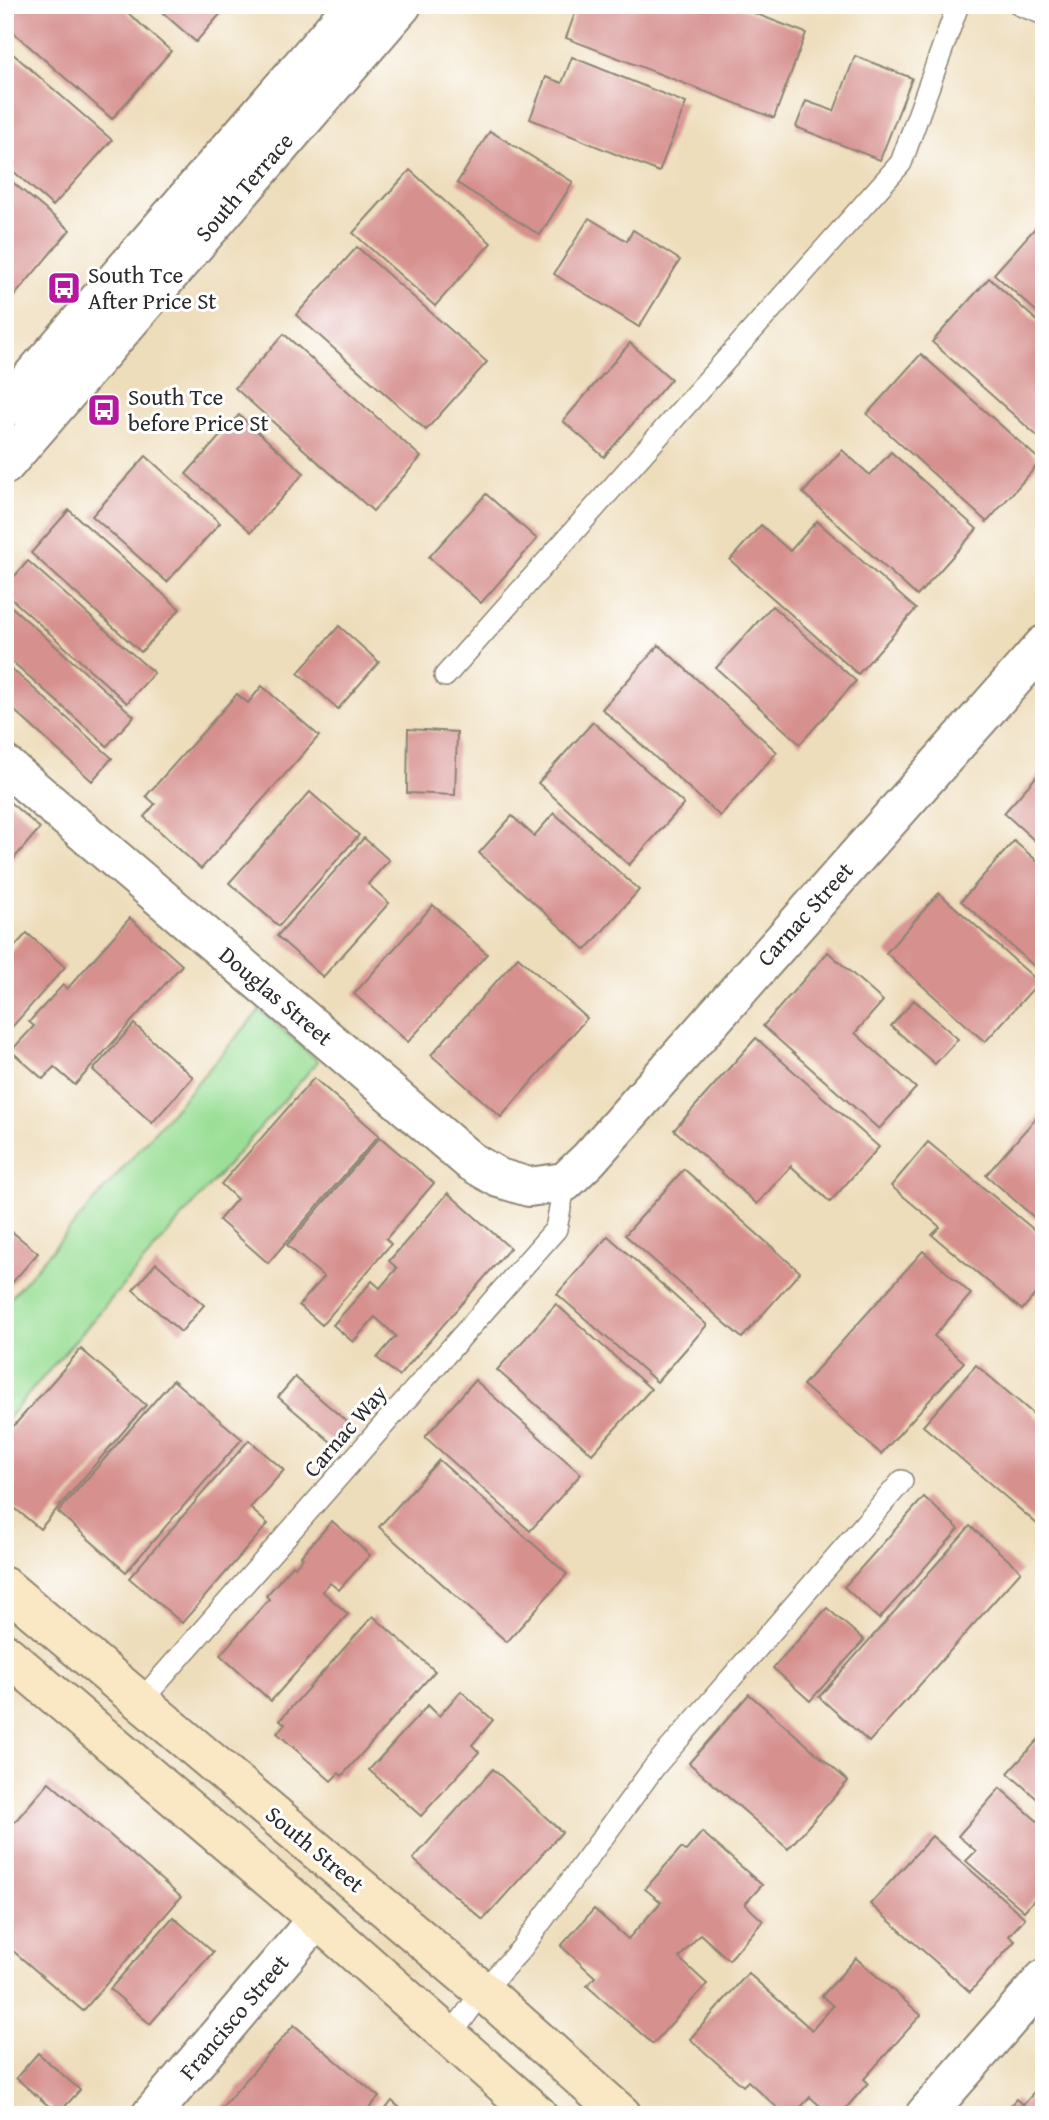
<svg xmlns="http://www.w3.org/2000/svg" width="1049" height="2120" viewBox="0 0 1049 2120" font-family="'Gentium Book Plus',serif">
	<rect width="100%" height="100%" fill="#fff"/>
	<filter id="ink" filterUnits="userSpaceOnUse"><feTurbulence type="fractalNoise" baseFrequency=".0143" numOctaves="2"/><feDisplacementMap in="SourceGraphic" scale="14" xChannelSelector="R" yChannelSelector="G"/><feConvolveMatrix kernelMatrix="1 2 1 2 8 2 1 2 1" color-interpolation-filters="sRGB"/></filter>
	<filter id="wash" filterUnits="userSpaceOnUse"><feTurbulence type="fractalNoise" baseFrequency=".00686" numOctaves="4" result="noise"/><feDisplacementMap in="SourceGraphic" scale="28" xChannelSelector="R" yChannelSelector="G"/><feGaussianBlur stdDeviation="1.57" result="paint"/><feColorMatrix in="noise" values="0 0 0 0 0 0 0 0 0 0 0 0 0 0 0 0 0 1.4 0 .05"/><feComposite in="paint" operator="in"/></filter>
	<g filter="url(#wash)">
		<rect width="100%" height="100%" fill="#edb"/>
		<path fill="#9bdf97" stroke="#638561" stroke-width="2" d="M260 1010 318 1061 5 1421V1304Z"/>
		<g id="blocks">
			<g fill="#d6908e">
				<path d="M5 5H119L171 51 112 119 5 25Z"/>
				<path d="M154 5H228L196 42Z"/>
				<path d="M578 5H733L806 33 774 118 566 38Z"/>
				<path d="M5 47 112 140 53 206 5 164Z"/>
				<path d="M855 56 912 78 880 160 796 127 806 101 834 111Z"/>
				<path d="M572 57 686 103 659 172 530 119 546 77 562 83Z"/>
				<path d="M490 131 573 182 540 235 457 183Z"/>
				<path d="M410 170 491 243 435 306 353 233Z"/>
				<path d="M5 176 70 230 5 307Z"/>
				<path d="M589 218 627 241 633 230 680 260 639 327 554 274Z"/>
				<path d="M1036 227 1044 234V318L994 274Z"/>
				<path d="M357 247 487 362 426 430 296 315Z"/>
				<path d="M989 278 1044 327V442L932 342Z"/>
				<path d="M284 334 421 457 373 511 235 388Z"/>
				<path d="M630 343 671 379 604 457 563 421Z"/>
				<path d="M921 354 1041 461 987 522 867 414Z"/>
				<path d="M239 415 304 473 251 532 186 474Z"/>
				<path d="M842 450 870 475 891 452 977 529 917 596 803 493Z"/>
				<path d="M146 456 220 523 167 582 92 516Z"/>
				<path d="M486 494 537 539 481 603 429 557Z"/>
				<path d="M69 510 180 609 141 652 31 553Z"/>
				<path d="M817 521 916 609 858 674 730 560 761 525 790 551Z"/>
				<path d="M28 561 154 673 127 703 5 593V587Z"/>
				<path d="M5 601 134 716 107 746 5 655Z"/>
				<path d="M772 606 856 681 800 744 716 668Z"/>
				<path d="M339 626 379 662 338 709 298 673Z"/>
				<path d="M659 645 777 752 720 816 602 709Z"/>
				<path d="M5 663 112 758 92 781 5 702Z"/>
				<path d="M262 686 319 736 201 869 144 817 155 804 146 796 237 694 248 703Z"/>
				<path d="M593 722 684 804 629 865 538 783Z"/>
				<path d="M408 729 457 732 455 795 407 793Z"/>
				<path d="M1044 768V849L1004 813Z"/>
				<path d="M310 792 359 835 279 926 229 883Z"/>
				<path d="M5 798 40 828 5 869Z"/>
				<path d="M554 813 639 890 586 950 479 853 512 816 534 836Z"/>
				<path d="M364 838 389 860 368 884 389 903 323 977 277 936Z"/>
				<path d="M1014 841 1044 867V975L961 901Z"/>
				<path d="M939 893 1039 982 985 1042 886 953Z"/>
				<path d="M433 905 487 954 408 1042 354 994Z"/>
				<path d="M130 918 182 965 75 1085 54 1067 43 1079 11 1051 34 1026 29 1022 63 985 67 989Z"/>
				<path d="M27 933 65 967 12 1027 5 1021V957Z"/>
				<path d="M828 952 883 1001 855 1033 916 1088 879 1129 763 1026Z"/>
				<path d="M518 957 587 1018 501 1117 431 1055Z"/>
				<path d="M914 1000 958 1039 935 1064 891 1026Z"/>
				<path d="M134 1024 193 1077 152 1123 93 1070Z"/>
				<path d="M756 1038 879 1147 830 1202 791 1166 757 1204 674 1130Z"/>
				<path d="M314 1078 379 1135 268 1263 219 1220 237 1199 221 1184Z"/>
				<path d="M1044 1109V1226L986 1175Z"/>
				<path d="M380 1137 434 1183 386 1239 391 1244 322 1325 299 1305 324 1277 287 1245Z"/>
				<path d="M928 1142 1044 1238V1284L1022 1310 932 1235 940 1227 891 1186Z"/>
				<path d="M684 1169 800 1272 742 1338 625 1235Z"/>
				<path d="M448 1193 510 1248 399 1376 377 1358 396 1336 375 1317 353 1342 333 1325 372 1281 380 1288 397 1268 389 1261Z"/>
				<path d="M5 1226 38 1253 5 1291Z"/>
				<path d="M608 1236 707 1325 657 1382 557 1294Z"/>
				<path d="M923 1251 971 1294 934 1336 964 1362 881 1454 803 1385Z"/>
				<path d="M156 1263 204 1305 181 1332 133 1290Z"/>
				<path d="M556 1304 651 1389 592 1454 497 1370Z"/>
				<path d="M81 1349 146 1405 40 1529 5 1500V1436Z"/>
				<path d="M976 1365 1044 1423V1530L923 1426Z"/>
				<path d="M295 1377 353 1427 337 1447 278 1397Z"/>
				<path d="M173 1380 242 1439 126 1572 58 1512Z"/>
				<path d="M475 1380 581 1474 530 1531 425 1437Z"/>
				<path d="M249 1440 284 1470 250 1508 268 1524 182 1623 129 1578Z"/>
				<path d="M439 1460 567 1574 507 1642 379 1527Z"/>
				<path d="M924 1497 959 1529 879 1619 844 1587Z"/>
				<path d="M332 1521 370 1555 339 1590 330 1583 322 1591 348 1614 271 1701 220 1655 269 1599 266 1596 293 1565 295 1567 303 1558 301 1556Z"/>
				<path d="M970 1526 1021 1571 869 1742 819 1697Z"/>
				<path d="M827 1608 864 1640 810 1701 773 1668Z"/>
				<path d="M373 1616 435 1671 342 1776 339 1773 331 1781 277 1733 285 1724 280 1720Z"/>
				<path d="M461 1691 493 1720 472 1745 479 1752 421 1816 369 1770 428 1705 439 1716Z"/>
				<path d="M749 1694 848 1781 788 1849 689 1763Z"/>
				<path d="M1044 1733V1805L1008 1773Z"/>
				<path d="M493 1769 562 1832 483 1920 413 1859Z"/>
				<path d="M49 1782 181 1897 83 2011 5 1944V1833Z"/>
				<path d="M1000 1788 1044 1827V1889L1024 1911 966 1861 976 1851 958 1836Z"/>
				<path d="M702 1832 762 1885 745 1904 763 1921 729 1960 700 1934 679 1958 707 1984 653 2044 587 1986 595 1977 561 1946 594 1909 628 1939 661 1902 645 1889 681 1848 686 1851Z"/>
				<path d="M932 1836 1025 1918 1009 1936 1015 1941 970 1992 870 1904Z"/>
				<path d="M173 1917 213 1952 150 2024 110 1989Z"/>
				<path d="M856 1958 921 2015 864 2079 868 2083 840 2115H830L810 2097 794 2115H785L748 2081 743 2086 690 2039 748 1973 812 2030 833 2006 822 1996Z"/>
				<path d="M294 2025 379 2097 363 2115H215Z"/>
				<path d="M38 2053 80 2090 58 2114 16 2078Z"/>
				<path d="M1044 2082V2115H1002L1016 2099 1023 2105Z"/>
				<path d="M5 2101 21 2115H5Z"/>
				<path d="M392 2101 408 2115H381Z"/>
			</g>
		</g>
	</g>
	<g filter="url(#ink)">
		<use href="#blocks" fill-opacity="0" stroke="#8c8473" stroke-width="2"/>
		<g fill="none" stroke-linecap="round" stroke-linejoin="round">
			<defs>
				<g id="service">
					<path d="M1020 5 1044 14"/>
					<path d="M445 676 901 163 958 5"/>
					<path d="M140 1702 556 1229 565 1182"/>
					<path d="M450 2036 483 1991 521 1949 655 1766 902 1481"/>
				</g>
				<g id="minor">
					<path d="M5 765 470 1161 499 1178 529 1187 565 1182 589 1159 1044 645"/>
					<path d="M151 2115 317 1919"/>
					<path d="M925 2115 1044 1979"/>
				</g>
				<g id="tertiary">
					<path d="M5 408 354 5"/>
					<path d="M5 465 402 5"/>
				</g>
				<g id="secondary">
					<path d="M5 1587 483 1991 622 2115"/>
					<path d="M5 1653 317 1919 538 2115"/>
				</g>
			</defs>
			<use href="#service" stroke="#8c8473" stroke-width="24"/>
			<use href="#minor" stroke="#8c8473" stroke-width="42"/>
			<use href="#tertiary" stroke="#8c8473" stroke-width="42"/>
			<use href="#secondary" stroke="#8c8473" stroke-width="42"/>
			<use href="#service" stroke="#fff" stroke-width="21"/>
			<use href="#minor" stroke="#fff" stroke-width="38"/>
			<use href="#tertiary" stroke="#fff" stroke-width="38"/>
			<use href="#secondary" stroke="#fae7c3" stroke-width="38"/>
		</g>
	</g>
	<defs>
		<symbol id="bus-square" viewBox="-11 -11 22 22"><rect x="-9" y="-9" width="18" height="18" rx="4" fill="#b5179e" stroke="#fff"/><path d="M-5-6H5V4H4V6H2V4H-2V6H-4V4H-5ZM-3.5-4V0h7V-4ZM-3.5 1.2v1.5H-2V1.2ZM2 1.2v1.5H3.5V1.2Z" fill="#fff"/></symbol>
	</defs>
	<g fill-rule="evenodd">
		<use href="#bus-square" x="45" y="269" width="38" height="38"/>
		<use href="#bus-square" x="85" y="391" width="38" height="38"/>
	</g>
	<g text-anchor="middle" stroke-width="6" stroke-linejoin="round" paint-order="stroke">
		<g font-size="23" fill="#2b2b2b" stroke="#fff">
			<text transform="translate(244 187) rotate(-49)" y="8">South Terrace</text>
			<text transform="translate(805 914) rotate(-48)" y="8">Carnac Street</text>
			<text transform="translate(276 996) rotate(40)" y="8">Douglas Street</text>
			<text transform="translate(345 1431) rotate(-49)" y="8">Carnac Way</text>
			<text transform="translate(315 1849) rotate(40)" y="8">South Street</text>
			<text transform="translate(234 2017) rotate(-50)" y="8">Francisco Street</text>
		</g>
		<g font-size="23" fill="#2b2b2b" stroke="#fff" text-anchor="start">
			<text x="88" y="283">South Tce<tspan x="88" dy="26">After Price St</tspan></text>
			<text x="128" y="405">South Tce<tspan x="128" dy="26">before Price St</tspan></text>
		</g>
	</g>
	<rect width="1049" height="2120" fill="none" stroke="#fff" stroke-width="28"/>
</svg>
